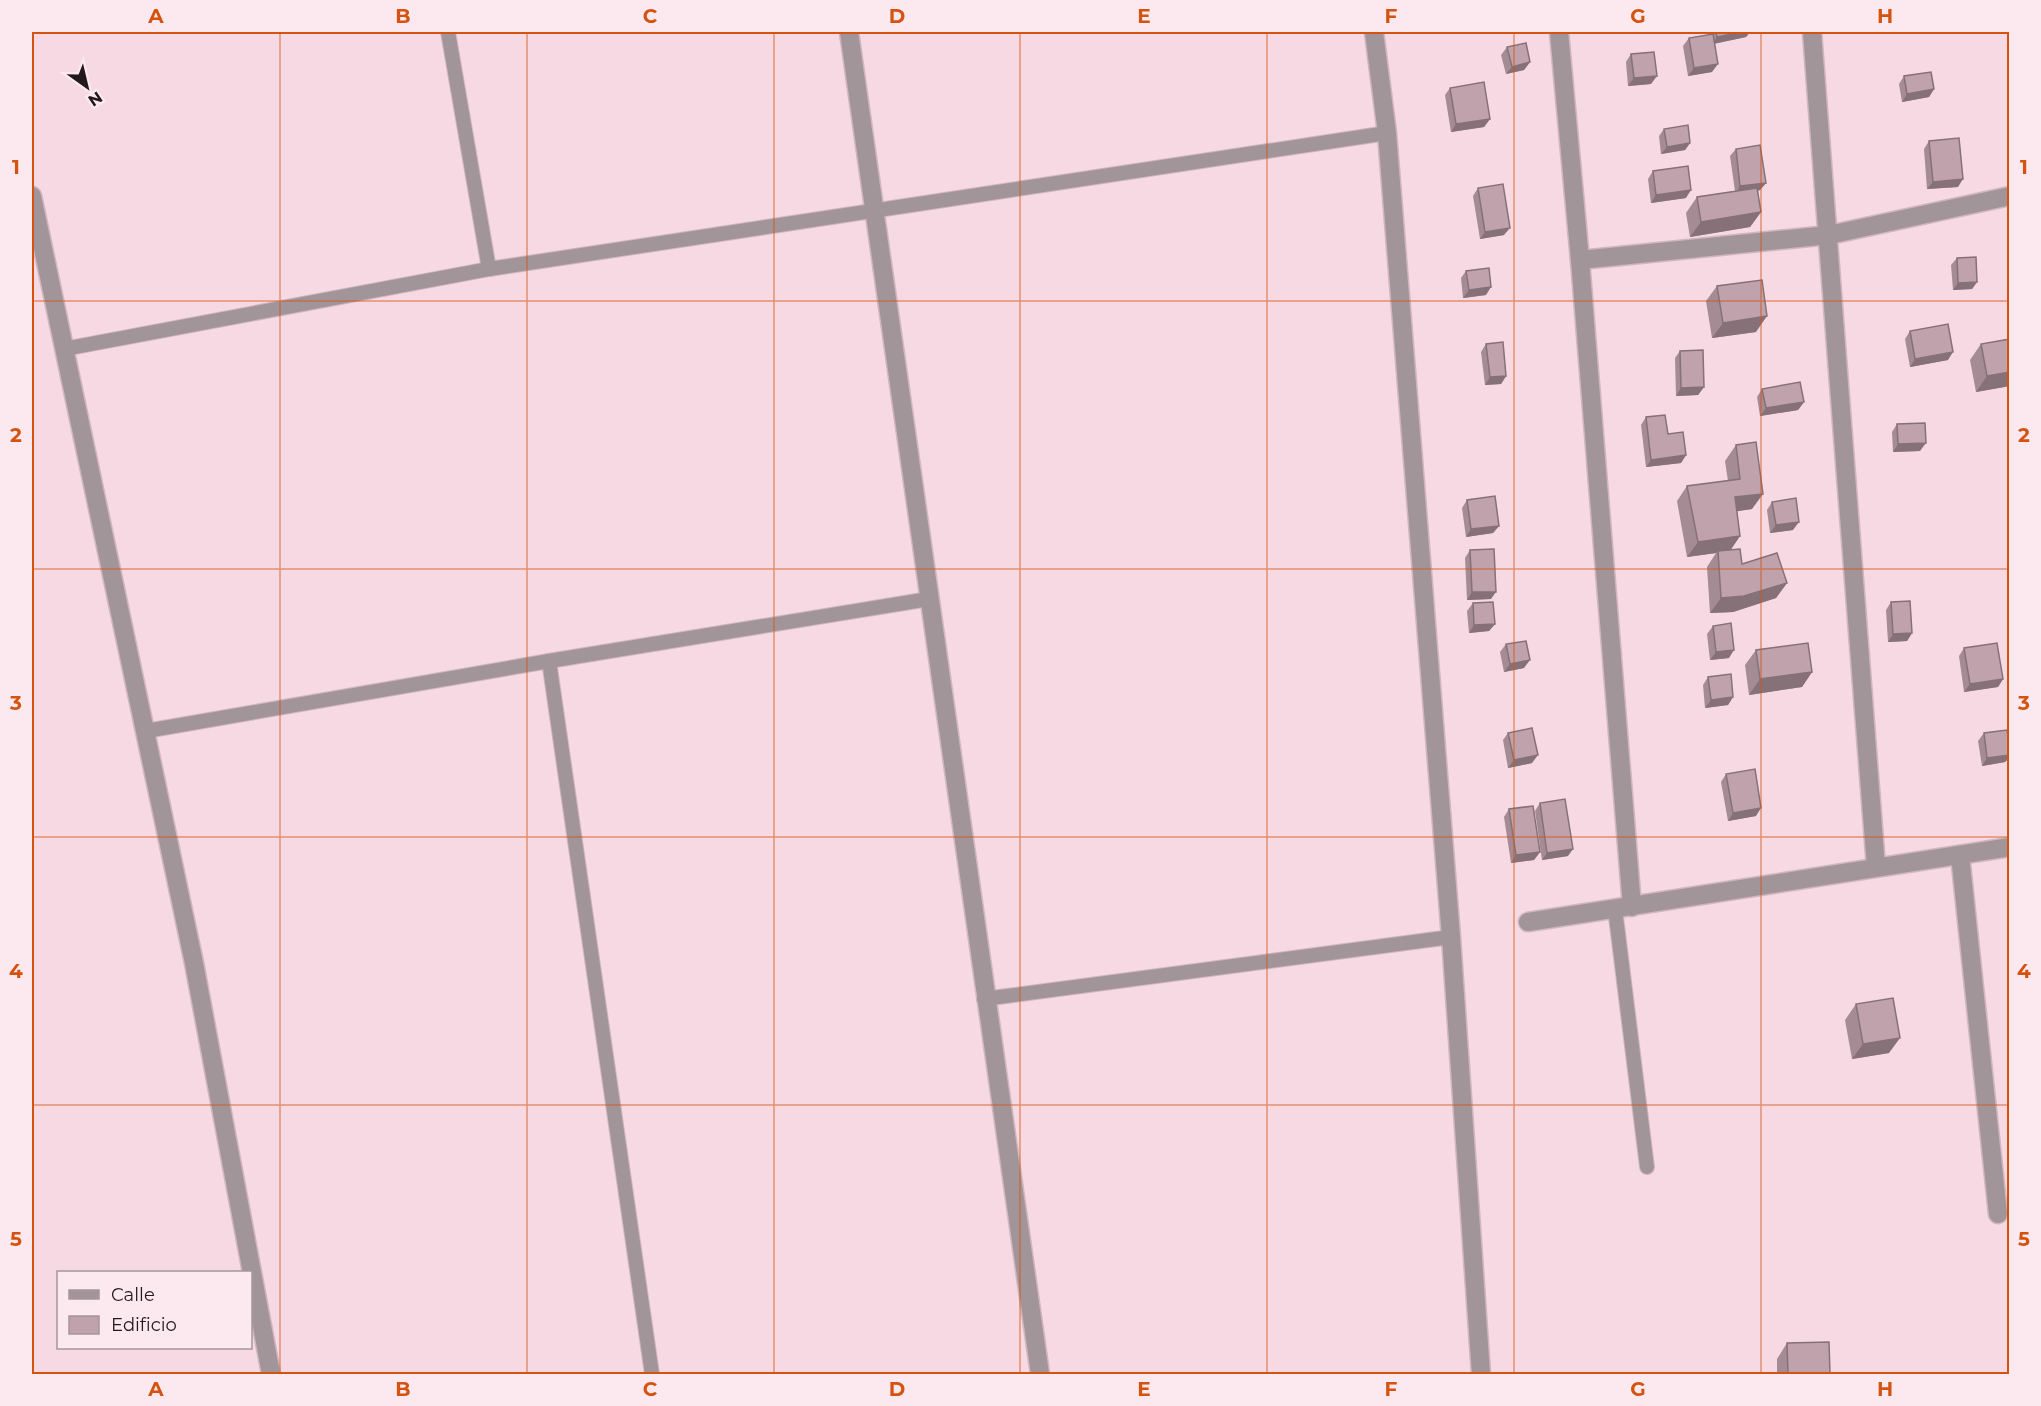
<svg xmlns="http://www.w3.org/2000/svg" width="2041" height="1406" viewBox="0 0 2041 1406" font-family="Montserrat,sans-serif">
	<rect width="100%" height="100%" fill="#f7d9e3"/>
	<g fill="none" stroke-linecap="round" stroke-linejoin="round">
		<defs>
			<g id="lane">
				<path d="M448 32 489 269"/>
				<path d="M64 349 489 269 1387 133"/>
				<path d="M549 661 652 1374"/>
				<path d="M146 731 549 661 929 599"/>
				<path d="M1615 909 1647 1167"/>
				<path d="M984 999 1451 937"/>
			</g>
			<g id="street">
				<path d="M849 32 1040 1374"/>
				<path d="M1374 32 1387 133 1451 937 1481 1374"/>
				<path d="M1559 32 1580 260 1632 907"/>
				<path d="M1812 32 1876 867"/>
				<path d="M32 196 194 963 271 1374"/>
				<path d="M1580 260 1829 235 2010 196"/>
				<path d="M1960 855 1998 1214"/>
				<path d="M1528 922 2010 847"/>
			</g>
		</defs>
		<use href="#lane" stroke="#d1b6bf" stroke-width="16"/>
		<use href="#street" stroke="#d1b6bf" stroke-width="21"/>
		<use href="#lane" stroke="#a29599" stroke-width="14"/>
		<use href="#street" stroke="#a29599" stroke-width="18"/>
	</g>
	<g fill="#a48b94">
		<path d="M1709 32H1750L1746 37 1714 44 1712 72 1688 76 1683 46 1689 38 1710 35Z"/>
		<path d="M1507 47 1530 62 1524 70 1506 74 1501 55Z"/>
		<path d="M1631 54 1651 84 1628 86 1626 62Z"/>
		<path d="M1904 76 1934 89 1929 97 1902 102 1899 84Z"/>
		<path d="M1450 88 1490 119 1484 127 1451 132 1445 95Z"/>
		<path d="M1664 129 1690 143 1685 150 1661 154 1659 136Z"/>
		<path d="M1929 141 1958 187 1927 189 1924 149Z"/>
		<path d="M1736 149 1766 183 1760 190 1758 191 1761 212 1750 227 1690 237 1686 213 1697 197 1735 191 1730 156Z"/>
		<path d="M1653 171 1686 198 1651 203 1648 179Z"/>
		<path d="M1478 188 1504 235 1480 239 1473 196Z"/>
		<path d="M1957 258 1977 282 1972 289 1953 290 1951 265Z"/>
		<path d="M1466 271 1486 295 1463 298 1461 278Z"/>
		<path d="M1717 286 1756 332 1712 338 1706 301Z"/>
		<path d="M1910 331 1948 360 1910 367 1905 339Z"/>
		<path d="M2010 339V386L1976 392 1970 360 1981 344Z"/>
		<path d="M1486 344 1506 376 1501 384 1485 385 1481 352Z"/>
		<path d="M1680 351 1704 387 1698 395 1676 396 1675 358Z"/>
		<path d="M1762 389 1804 402 1798 410 1760 416 1757 397Z"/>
		<path d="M1646 417 1668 434 1686 455 1681 463 1646 467 1641 425Z"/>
		<path d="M1897 424 1920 451 1893 452 1892 432Z"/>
		<path d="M1736 445 1752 509 1737 511 1740 536 1730 550 1742 564 1787 583 1776 598 1733 612 1710 613 1707 567 1716 553 1687 557 1677 501 1687 486 1728 481 1725 461Z"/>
		<path d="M1467 500 1499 526 1493 533 1466 537 1462 508Z"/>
		<path d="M1772 502 1793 530 1770 533 1767 510Z"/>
		<path d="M1470 550 1491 599 1467 600 1465 558Z"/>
		<path d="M1891 602 1912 633 1907 641 1888 642 1886 610Z"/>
		<path d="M1473 603 1495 624 1489 631 1469 633 1467 611Z"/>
		<path d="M1713 626 1729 658 1710 660 1707 634Z"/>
		<path d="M1506 644 1524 668 1504 672 1500 652Z"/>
		<path d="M1964 648 2003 679 1998 687 1964 692 1959 656Z"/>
		<path d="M1756 650 1812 672 1802 687 1749 695 1745 665Z"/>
		<path d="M1708 677 1733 697 1728 705 1705 708 1703 685Z"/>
		<path d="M1508 733 1532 763 1508 768 1503 740Z"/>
		<path d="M1984 733 2010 755V757L2005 762 1982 766 1978 741Z"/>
		<path d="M1726 774 1756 816 1728 821 1721 782Z"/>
		<path d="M2010 781V799L2007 784Z"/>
		<path d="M1540 803 1568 856 1542 860 1535 811Z"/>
		<path d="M1509 809 1540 852 1534 860 1511 863 1504 817Z"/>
		<path d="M1856 1004 1889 1053 1852 1059 1845 1020Z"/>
		<path d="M1787 1343 1830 1374H1777V1359Z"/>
	</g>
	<g fill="#867178">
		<path d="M1741 32H1750L1746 37 1712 44 1717 37Z"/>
		<path d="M1530 62 1524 70 1506 74 1512 67Z"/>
		<path d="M1718 64 1712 72 1688 76 1694 68Z"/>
		<path d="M1657 76 1651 84 1628 86 1634 78Z"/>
		<path d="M1934 89 1929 97 1902 102 1907 94Z"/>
		<path d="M1490 119 1484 127 1451 132 1456 124Z"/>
		<path d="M1690 143 1685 150 1661 154 1667 147Z"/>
		<path d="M1963 179 1958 187 1927 189 1933 182Z"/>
		<path d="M1766 183 1760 190 1735 194 1740 186Z"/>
		<path d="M1691 190 1686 198 1651 203 1656 195Z"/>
		<path d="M1761 212 1750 227 1690 237 1701 222Z"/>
		<path d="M1510 228 1504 235 1480 239 1485 232Z"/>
		<path d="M1977 282 1972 289 1953 290 1958 283Z"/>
		<path d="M1491 287 1486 295 1463 298 1469 290Z"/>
		<path d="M1767 316 1756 332 1712 338 1723 323Z"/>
		<path d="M1953 352 1948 360 1910 367 1915 359Z"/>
		<path d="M2010 372V386L1976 392 1987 376Z"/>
		<path d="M1506 376 1501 384 1485 385 1490 377Z"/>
		<path d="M1704 387 1698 395 1676 396 1681 388Z"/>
		<path d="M1804 402 1798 410 1760 416 1766 408Z"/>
		<path d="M1926 443 1920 451 1893 452 1898 444Z"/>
		<path d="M1686 455 1681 463 1646 467 1651 460Z"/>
		<path d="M1763 494 1752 509 1725 513 1735 497Z"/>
		<path d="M1799 522 1793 530 1770 533 1776 525Z"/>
		<path d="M1499 526 1493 533 1466 537 1471 529Z"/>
		<path d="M1740 536 1730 551H1718L1716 553 1687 557 1698 542Z"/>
		<path d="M1787 583 1776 598 1733 612 1710 613 1721 598Z"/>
		<path d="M1472 592H1496L1491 599 1467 600Z"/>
		<path d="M1495 624 1489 631 1469 633 1474 625Z"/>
		<path d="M1912 633 1907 641 1888 642 1893 634Z"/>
		<path d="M1734 650 1729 658 1710 660 1716 652Z"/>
		<path d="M1530 660 1524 668 1504 672 1510 664Z"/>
		<path d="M1812 672 1802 687 1749 695 1760 679Z"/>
		<path d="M2003 679 1998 687 1964 692 1970 684Z"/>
		<path d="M1733 697 1728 705 1705 708 1711 700Z"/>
		<path d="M1538 755 1532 763 1508 768 1514 760Z"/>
		<path d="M2010 755V757L2005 762 1982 766 1987 758Z"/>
		<path d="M1761 808 1756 816 1728 821 1733 813Z"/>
		<path d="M1573 849 1568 856 1542 860 1547 853Z"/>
		<path d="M1540 852 1534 860 1511 863 1516 855Z"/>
		<path d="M1900 1038 1889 1053 1852 1059 1863 1044Z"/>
	</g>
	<g fill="#bfa2ac" stroke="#867178" stroke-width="1.5">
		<path d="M1716 32H1741L1717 37Z"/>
		<path d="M1713 34 1718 64 1694 68 1689 38Z"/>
		<path d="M1526 43 1530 62 1512 67 1507 47Z"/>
		<path d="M1654 52 1657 76 1634 78 1631 54Z"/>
		<path d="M1931 72 1934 89 1907 94 1904 76Z"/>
		<path d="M1484 82 1490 119 1456 124 1450 88Z"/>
		<path d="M1688 125 1690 143 1667 147 1664 129Z"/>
		<path d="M1959 138 1963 179 1933 182 1929 141Z"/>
		<path d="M1760 145 1766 183 1740 186 1736 149Z"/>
		<path d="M1688 166 1691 190 1656 195 1653 171Z"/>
		<path d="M1503 184 1510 228 1485 232 1478 188Z"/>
		<path d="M1757 188 1761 212 1701 222 1697 197Z"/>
		<path d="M1976 257 1977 282 1958 283 1957 258Z"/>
		<path d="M1489 268 1491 287 1469 290 1466 271Z"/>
		<path d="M1762 280 1767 316 1723 323 1717 286Z"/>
		<path d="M1948 324 1953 352 1915 359 1910 331Z"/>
		<path d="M2010 339V372L1987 376 1981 344Z"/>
		<path d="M1503 342 1506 376 1490 377 1486 344Z"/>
		<path d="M1703 350 1704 387 1681 388 1680 351Z"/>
		<path d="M1800 382 1804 402 1766 408 1762 389Z"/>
		<path d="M1665 415 1668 434 1683 432 1686 455 1651 460 1646 417Z"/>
		<path d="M1925 423 1926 443 1898 444 1897 424Z"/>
		<path d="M1756 442 1763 494 1735 497 1740 536 1698 542 1687 486 1740 479 1736 445Z"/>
		<path d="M1495 496 1499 526 1471 529 1467 500Z"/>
		<path d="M1796 498 1799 522 1776 525 1772 502Z"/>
		<path d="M1494 549 1496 592H1472L1470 550Z"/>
		<path d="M1740 549 1742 564 1777 553 1787 583 1744 596 1721 598 1718 551Z"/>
		<path d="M1910 601 1912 633 1893 634 1891 602Z"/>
		<path d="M1493 602 1495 624 1474 625 1473 603Z"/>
		<path d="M1731 623 1734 650 1716 652 1713 626Z"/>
		<path d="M1526 641 1530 660 1510 664 1506 644Z"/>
		<path d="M1808 643 1812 672 1760 679 1756 650Z"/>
		<path d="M1997 643 2003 679 1970 684 1964 648Z"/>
		<path d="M1731 674 1733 697 1711 700 1708 677Z"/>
		<path d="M1532 728 1538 755 1514 760 1508 733Z"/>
		<path d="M2007 730 2010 746V755L1987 758 1984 733Z"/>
		<path d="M1755 769 1761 808 1733 813 1726 774Z"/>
		<path d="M1565 799 1573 849 1547 853 1540 803Z"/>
		<path d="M1533 806 1540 852 1516 855 1509 809Z"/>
		<path d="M1893 998 1900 1038 1863 1044 1856 1004Z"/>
		<path d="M1829 1342 1830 1374H1788L1787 1343Z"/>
	</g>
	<path fill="none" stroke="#d4530e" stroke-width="1.5" stroke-opacity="0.55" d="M280 32V1374M527 32V1374M774 32V1374M1020 32V1374M1267 32V1374M1514 32V1374M1761 32V1374M32 301H2010M32 569H2010M32 837H2010M32 1105H2010"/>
	<rect width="2041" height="1406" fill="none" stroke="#fce9f0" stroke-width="66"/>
	<rect x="57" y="1271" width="195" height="78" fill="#fce9f0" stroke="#a5969b" stroke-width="1.5"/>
	<rect x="69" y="1290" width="30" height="9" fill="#a29599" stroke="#a5969b" stroke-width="1.5"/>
	<text x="111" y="1301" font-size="18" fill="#23191c">Calle</text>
	<rect x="69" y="1316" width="30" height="18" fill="#bfa2ac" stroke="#a5969b" stroke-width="1.5"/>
	<text x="111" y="1331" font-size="18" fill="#23191c">Edificio</text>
	<g transform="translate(87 87) rotate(146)" stroke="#fce9f0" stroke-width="4.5" paint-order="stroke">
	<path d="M0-4.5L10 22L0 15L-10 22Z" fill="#23191c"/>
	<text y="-9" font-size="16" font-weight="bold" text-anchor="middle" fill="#23191c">N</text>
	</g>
	<rect x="33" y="33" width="1975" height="1340" fill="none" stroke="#d4530e" stroke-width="2"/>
	<g font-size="20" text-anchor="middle" font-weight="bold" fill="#d4530e">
		<text x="156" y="23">A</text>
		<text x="403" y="23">B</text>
		<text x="650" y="23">C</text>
		<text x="897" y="23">D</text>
		<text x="1144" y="23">E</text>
		<text x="1391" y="23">F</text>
		<text x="1638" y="23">G</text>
		<text x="1885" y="23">H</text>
		<text x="16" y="174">1</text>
		<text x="2024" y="174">1</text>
		<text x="16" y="442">2</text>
		<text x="2024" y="442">2</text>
		<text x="16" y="710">3</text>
		<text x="2024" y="710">3</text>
		<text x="16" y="978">4</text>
		<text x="2024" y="978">4</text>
		<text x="16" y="1246">5</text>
		<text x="2024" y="1246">5</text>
		<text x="156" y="1396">A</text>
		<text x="403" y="1396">B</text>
		<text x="650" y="1396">C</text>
		<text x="897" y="1396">D</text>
		<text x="1144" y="1396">E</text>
		<text x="1391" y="1396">F</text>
		<text x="1638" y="1396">G</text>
		<text x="1885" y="1396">H</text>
	</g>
</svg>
